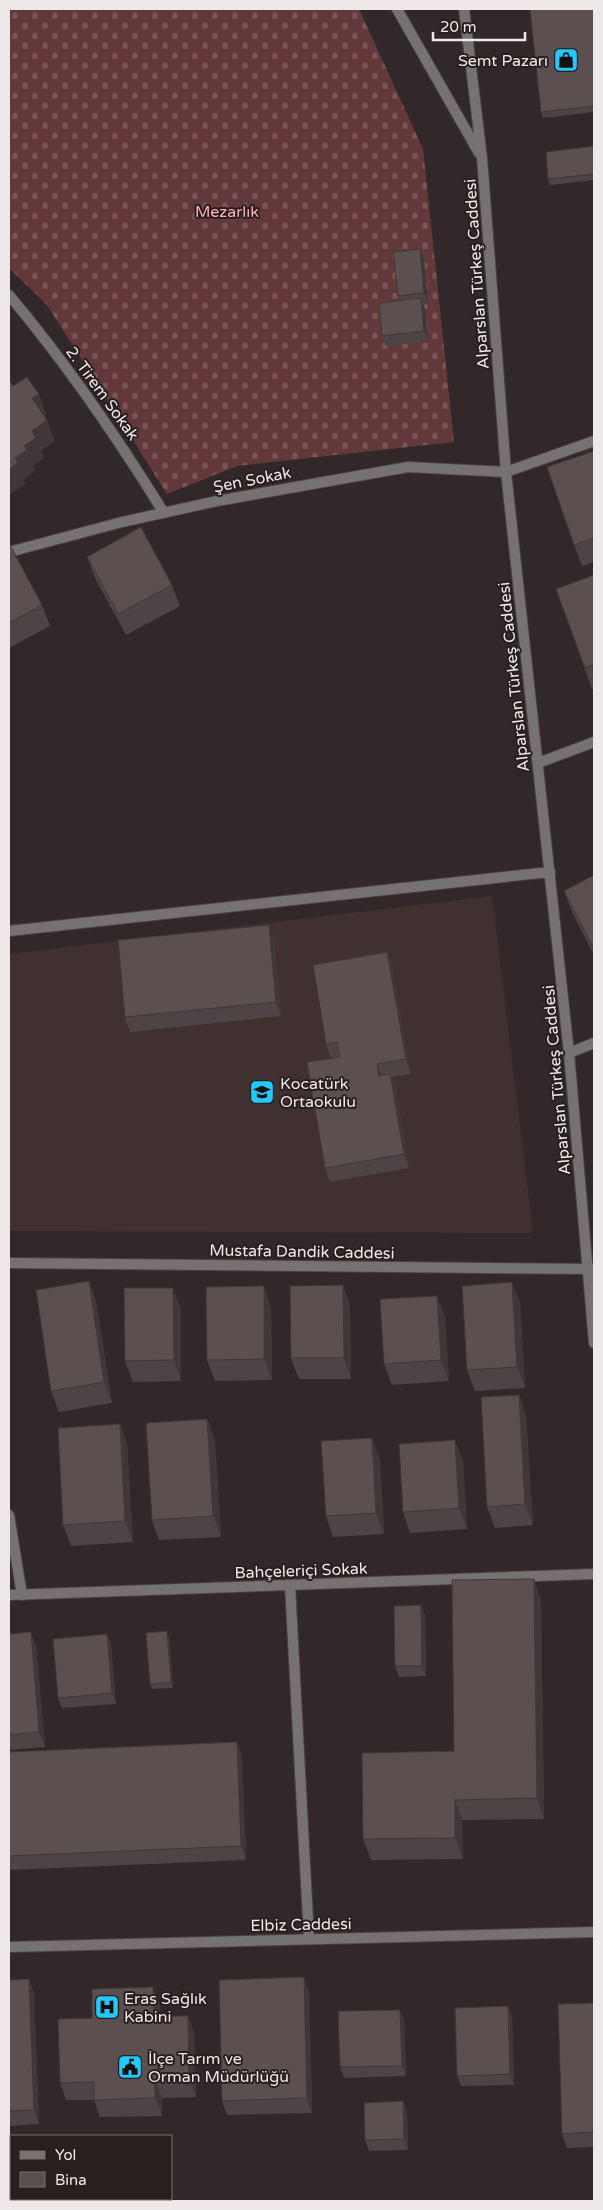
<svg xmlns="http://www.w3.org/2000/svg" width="603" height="2210" viewBox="0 0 603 2210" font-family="'Varela Round',sans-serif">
	<defs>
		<pattern id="cemetery-stones" width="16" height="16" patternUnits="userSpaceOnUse" patternTransform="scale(1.25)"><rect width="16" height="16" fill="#62383b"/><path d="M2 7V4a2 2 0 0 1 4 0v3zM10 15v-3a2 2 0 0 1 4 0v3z" fill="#795557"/></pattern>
	</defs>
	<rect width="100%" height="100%" fill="#332829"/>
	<path fill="#413030" d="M492 896 533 1233 9 1231V954Z"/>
	<path fill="url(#cemetery-stones)" d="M9 9H359L423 149 454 442 237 466 167 494 47 305 9 268Z"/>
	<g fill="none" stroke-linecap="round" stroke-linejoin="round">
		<defs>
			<g id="minor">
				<path d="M397 9 479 153"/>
				<path d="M464 9 482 158 506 472 569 1053 594 1343"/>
				<path d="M9 295C67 364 117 437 164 513"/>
				<path d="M9 552 122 522 217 501 408 467 506 472 594 441"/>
				<path d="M538 763 594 742"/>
				<path d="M9 931 550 872"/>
				<path d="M569 1053 594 1043"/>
				<path d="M9 1263 593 1269"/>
				<path d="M9 1515 22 1595"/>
				<path d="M290 1585 309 1939"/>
				<path d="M9 1595 594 1574"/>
			</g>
			<path id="tertiary" d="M9 1947 594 1932"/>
		</defs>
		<use href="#minor" stroke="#4d4344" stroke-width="12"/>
		<use href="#tertiary" stroke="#4d4344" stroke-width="12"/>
		<use href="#minor" stroke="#777272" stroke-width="10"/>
		<use href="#tertiary" stroke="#777272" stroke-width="10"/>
	</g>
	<g fill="#4e4445">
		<path d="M594 9V112L543 118 541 112Z"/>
		<path d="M594 146V180L550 185 548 179Z"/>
		<path d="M420 249 424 260 428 304 423 305 425 309 428 341 386 346 382 336 400 301 398 296Z"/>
		<path d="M594 451V562L582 566 574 545Z"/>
		<path d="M9 548 42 605 50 626 9 648Z"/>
		<path d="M87 557 172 585 180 606 126 635 95 578Z"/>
		<path d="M594 575V688L592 689 556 589Z"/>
		<path d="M594 875V955L572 912 564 891Z"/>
		<path d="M274 940 281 1016 130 1032 125 1017Z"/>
		<path d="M387 952 392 967 411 1074 391 1077 396 1089 409 1168 330 1182 325 1168 331 1058 326 1044Z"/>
		<path d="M89 1281 96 1302 112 1403 59 1412 51 1391Z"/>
		<path d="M343 1285 350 1306 351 1379H299L291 1358Z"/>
		<path d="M437 1296 445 1317 449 1381 392 1385 384 1364Z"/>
		<path d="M520 1303 525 1388 475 1391 467 1370Z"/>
		<path d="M271 1307 272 1380 215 1381 207 1360Z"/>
		<path d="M181 1308V1381L133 1382 125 1361Z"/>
		<path d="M519 1395 526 1416 533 1525 495 1528 487 1507Z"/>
		<path d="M207 1419 215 1440 221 1537 159 1540 152 1520Z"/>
		<path d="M120 1424 127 1445 133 1542 71 1546 63 1525Z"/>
		<path d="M380 1459 384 1534 333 1537 326 1516Z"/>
		<path d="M463 1461 467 1529 410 1533 403 1512Z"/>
		<path d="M541 1600 544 1819 462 1820 463 1859 371 1860 363 1839 454 1751Z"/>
		<path d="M421 1605 425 1616 426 1676 399 1677 395 1666Z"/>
		<path d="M9 1634 36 1646 45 1747 9 1750Z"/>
		<path d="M107 1634 111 1645 116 1704 62 1708 58 1698Z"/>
		<path d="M169 1637 173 1688 152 1689 150 1684Z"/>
		<path d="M237 1742 242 1757 246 1860 9 1870V1752Z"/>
		<path d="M29 1979 34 1994 39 2124 9 2126V1980Z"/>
		<path d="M309 1992 312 2113 227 2115 222 2101Z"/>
		<path d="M594 2003V2147L567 2148 562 2134Z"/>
		<path d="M160 2005V2016H188L194 2033 196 2097 162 2098V2116L100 2117 94 2100H66L60 2083 92 2018Z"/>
		<path d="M508 2006 512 2017 514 2085 461 2086 457 2076Z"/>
		<path d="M404 2020 406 2076 344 2078 340 2067Z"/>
		<path d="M403 2101 407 2112 408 2150 369 2151 365 2140Z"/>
	</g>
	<g fill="#403738">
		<path d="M420 249 424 260 428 304 424 293Z"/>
		<path d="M421 298 425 309 428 341 424 331Z"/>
		<path d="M39 394 46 415 40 419 32 398Z"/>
		<path d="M47 420 55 441 41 451 44 458 33 466 35 471 24 479 26 484 9 495V469L24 446 32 431Z"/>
		<path d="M269 925 274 940 281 1016 276 1002Z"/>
		<path d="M387 952 392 967 411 1074 406 1059Z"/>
		<path d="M377 1064 382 1078 379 1076Z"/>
		<path d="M390 1074 396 1089 409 1168 404 1154Z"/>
		<path d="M89 1281 96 1302 112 1403 104 1382Z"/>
		<path d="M512 1282 520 1303 525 1388 517 1367Z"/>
		<path d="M343 1285 350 1306 351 1379 344 1358Z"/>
		<path d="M264 1286 271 1307 272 1380 264 1359Z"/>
		<path d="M173 1288 181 1308V1381L174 1360Z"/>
		<path d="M437 1296 445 1317 449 1381 441 1360Z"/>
		<path d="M519 1395 526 1416 533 1525 525 1504Z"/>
		<path d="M207 1419 215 1440 221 1537 213 1516Z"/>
		<path d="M120 1424 127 1445 133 1542 125 1521Z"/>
		<path d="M372 1438 380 1459 384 1534 376 1513Z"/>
		<path d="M455 1440 463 1461 467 1529 459 1508Z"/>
		<path d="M534 1579 541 1600 544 1819 537 1798Z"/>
		<path d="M421 1605 425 1616 426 1676 422 1666Z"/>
		<path d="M167 1631 169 1637 173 1688 171 1682Z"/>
		<path d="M31 1632 36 1646 45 1747 39 1732Z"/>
		<path d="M107 1634 111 1645 116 1704 112 1693Z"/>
		<path d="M237 1742 242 1757 246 1860 241 1846Z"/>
		<path d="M455 1800 462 1820 463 1859 455 1838Z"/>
		<path d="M304 1977 309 1992 312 2113 307 2098Z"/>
		<path d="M29 1979 34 1994 39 2124 34 2110Z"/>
		<path d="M153 1987 160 2005V2034L154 2016Z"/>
		<path d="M508 2006 512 2017 514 2085 510 2074Z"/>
		<path d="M400 2010 404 2020 406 2076 402 2066Z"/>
		<path d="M188 2016 194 2033 196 2097 189 2079Z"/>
		<path d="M155 2080 162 2098V2116L155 2098Z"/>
		<path d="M403 2101 407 2112 408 2150 404 2139Z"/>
		<rect x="134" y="2199" width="7" height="2"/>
	</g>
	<g fill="#5b4f50" stroke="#403738">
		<path d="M530 9H594V106L541 112Z"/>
		<path d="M594 146V174L548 179 546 152Z"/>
		<path d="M420 249 424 293 398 296 393 252Z"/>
		<path d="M421 298 424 331 382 336 379 303Z"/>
		<path d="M27 377 39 394 32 398 47 420 32 431 36 438 24 446 27 450 15 458 18 463 9 469V380L13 386Z"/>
		<path d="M594 451V538L574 545 547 467Z"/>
		<path d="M141 527 172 585 118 614 87 557Z"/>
		<path d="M11 547 42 605 9 623V548Z"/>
		<path d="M594 575V664L585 668 556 589Z"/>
		<path d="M594 875V949L564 891Z"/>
		<path d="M269 925 276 1002 125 1017 118 940Z"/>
		<path d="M387 952 406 1059 377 1064 379 1076 390 1074 404 1154 325 1168 307 1062 340 1057 337 1042 326 1044 313 965Z"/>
		<path d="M89 1281 104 1382 51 1391 36 1290Z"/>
		<path d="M512 1282 517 1367 467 1370 462 1286Z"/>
		<path d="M343 1285 344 1358H291L290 1286Z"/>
		<path d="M264 1286V1359L207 1360 206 1287Z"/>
		<path d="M124 1288H173L174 1360 125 1361Z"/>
		<path d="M437 1296 441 1360 384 1364 380 1299Z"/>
		<path d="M519 1395 525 1504 487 1507 481 1397Z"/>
		<path d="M207 1419 213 1516 152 1520 146 1423Z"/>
		<path d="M120 1424 125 1521 63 1525 58 1428Z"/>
		<path d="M372 1438 376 1513 326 1516 321 1441Z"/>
		<path d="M455 1440 459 1508 403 1512 399 1444Z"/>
		<path d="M534 1579 537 1798 455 1800V1838L363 1839 362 1753 454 1751 452 1580Z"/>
		<path d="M421 1605 422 1666H395L394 1606Z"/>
		<path d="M167 1631 171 1682 150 1684 146 1633Z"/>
		<path d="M31 1632 39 1732 9 1735V1634Z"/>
		<path d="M107 1634 112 1693 58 1698 53 1639Z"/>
		<path d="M237 1742 241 1846 9 1856V1752Z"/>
		<path d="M304 1977 307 2098 222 2101 219 1980Z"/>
		<path d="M29 1979 34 2110 9 2111V1980Z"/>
		<path d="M153 1987 154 2016H188L189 2079 155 2080V2098L94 2100V2082L60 2083 58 2019 92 2018V1989Z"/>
		<path d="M594 2003V2132L562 2134 558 2004Z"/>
		<path d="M508 2006 510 2074 457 2076 455 2008Z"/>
		<path d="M400 2010 402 2066 340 2067 338 2011Z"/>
		<path d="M403 2101 404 2139 365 2140 364 2103Z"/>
		<rect x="44" y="2199" width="90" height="2"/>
		<path d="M551 2200V2201H492Z"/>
	</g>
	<defs>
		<symbol id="shop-square" viewBox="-11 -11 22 22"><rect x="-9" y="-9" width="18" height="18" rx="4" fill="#21c9fd" stroke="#281f1f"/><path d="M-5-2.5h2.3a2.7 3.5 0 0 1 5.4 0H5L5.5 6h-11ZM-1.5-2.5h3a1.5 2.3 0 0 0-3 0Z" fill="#111"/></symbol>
		<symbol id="school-square" viewBox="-11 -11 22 22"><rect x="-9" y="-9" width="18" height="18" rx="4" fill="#21c9fd" stroke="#281f1f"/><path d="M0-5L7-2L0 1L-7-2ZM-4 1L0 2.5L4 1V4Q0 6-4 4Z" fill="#111"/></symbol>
		<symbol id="hospital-square" viewBox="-11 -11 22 22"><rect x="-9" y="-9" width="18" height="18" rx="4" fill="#21c9fd" stroke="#281f1f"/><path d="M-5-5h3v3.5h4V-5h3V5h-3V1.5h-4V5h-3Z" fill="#111"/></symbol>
		<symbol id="civic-square" viewBox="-11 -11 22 22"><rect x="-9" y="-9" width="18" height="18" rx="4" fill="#21c9fd" stroke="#281f1f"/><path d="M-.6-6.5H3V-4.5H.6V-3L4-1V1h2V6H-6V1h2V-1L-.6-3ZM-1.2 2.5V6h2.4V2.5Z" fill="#111"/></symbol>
	</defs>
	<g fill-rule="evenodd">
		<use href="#shop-square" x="552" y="46" width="28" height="28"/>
		<use href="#school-square" x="248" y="1078" width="28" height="28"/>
		<use href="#hospital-square" x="93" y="1993" width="28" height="28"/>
		<use href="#civic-square" x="116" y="2053" width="28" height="28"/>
	</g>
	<g text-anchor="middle" stroke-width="4" stroke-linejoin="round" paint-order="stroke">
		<g font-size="16" fill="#efe8e8" stroke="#281f1f" text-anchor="start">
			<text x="548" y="66" text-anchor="end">Semt Pazarı</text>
			<text x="280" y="1089">Kocatürk<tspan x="280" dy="18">Ortaokulu</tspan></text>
			<text x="124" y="2004">Eras Sağlık<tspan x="124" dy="18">Kabini</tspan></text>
			<text x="148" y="2064">İlçe Tarım ve<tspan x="148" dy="18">Orman Müdürlüğü</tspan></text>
		</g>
		<g font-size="16" fill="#ffafb3" stroke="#281f1f">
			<text x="227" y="217">Mezarlık</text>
		</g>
		<g font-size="16" fill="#efe8e8" stroke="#281f1f">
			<text transform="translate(476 274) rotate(-94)" y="6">Alparslan Türkeş Caddesi</text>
			<text transform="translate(103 393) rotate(54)" y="6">2. Tirem Sokak</text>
			<text transform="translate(252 479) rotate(-11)" y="6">Şen Sokak</text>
			<text transform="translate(513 677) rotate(-96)" y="6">Alparslan Türkeş Caddesi</text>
			<text transform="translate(556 1080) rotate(-95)" y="6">Alparslan Türkeş Caddesi</text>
			<text transform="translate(302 1251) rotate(1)" y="6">Mustafa Dandik Caddesi</text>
			<text transform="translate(301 1570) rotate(-2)" y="6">Bahçeleriçi Sokak</text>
			<text transform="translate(301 1924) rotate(-1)" y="6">Elbiz Caddesi</text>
		</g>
	</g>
	<rect width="603" height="2210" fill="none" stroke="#efe8e8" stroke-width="20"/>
	<rect x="10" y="2135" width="162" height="65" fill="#281f1f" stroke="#786f6f"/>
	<rect x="20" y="2151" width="25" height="8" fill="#777272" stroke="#786f6f"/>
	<text x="55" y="2160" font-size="15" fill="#efe8e8">Yol</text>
	<rect x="20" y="2172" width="25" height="15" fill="#5b4f50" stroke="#786f6f"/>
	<text x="55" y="2185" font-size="15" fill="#efe8e8">Bina</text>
	<path d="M433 32v8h92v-8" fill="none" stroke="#efe8e8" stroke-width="2.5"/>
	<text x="440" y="32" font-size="15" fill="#efe8e8" stroke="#281f1f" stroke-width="4" paint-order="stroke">20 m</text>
</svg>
